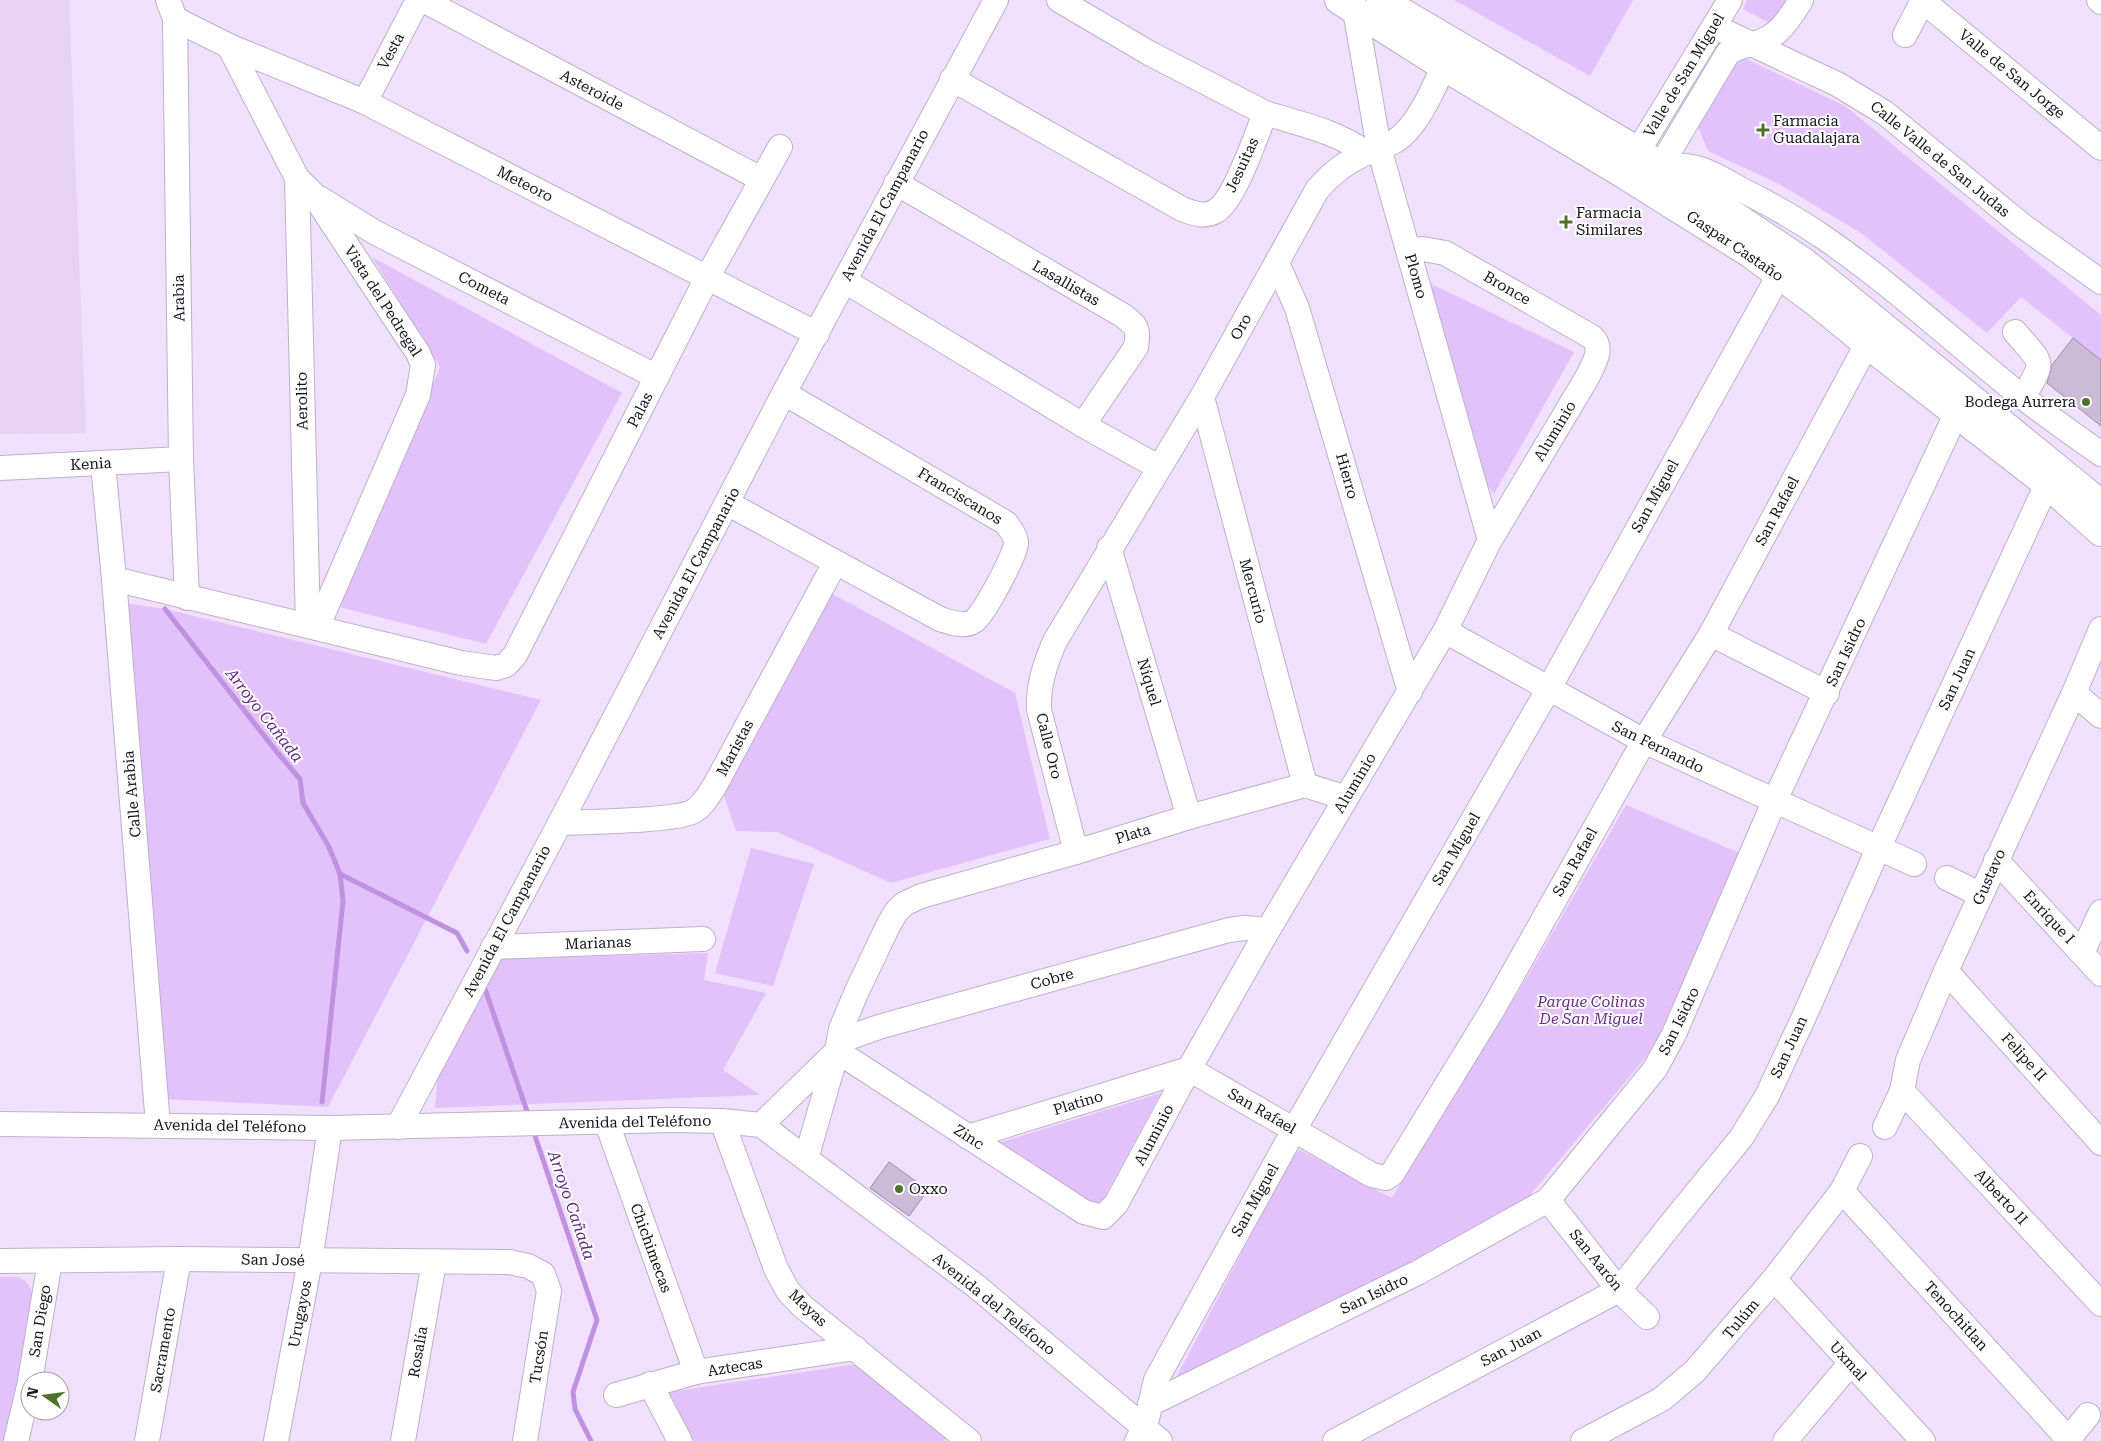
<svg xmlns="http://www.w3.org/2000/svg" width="2101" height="1441" viewBox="0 0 2101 1441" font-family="'Roboto Serif',serif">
	<rect width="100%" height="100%" fill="#f1e0fd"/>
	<path fill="#e6d2f5" d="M0 0H69L86 433 0 434Z"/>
	<g fill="#e3c1fb">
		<path d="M1454 0H1633L1590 76Z"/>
		<path d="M1747 0H1790L1777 27 1743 9Z"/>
		<path d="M1740 56 1845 106 2101 315V360L2021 297 1987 333 1861 233 1779 184 1708 151 1697 125Z"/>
		<path d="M372 257 622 393 486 644 339 607 440 367Z"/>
		<path d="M1427 282 1574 352 1494 494 1487 485Z"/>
		<path d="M829 592 1015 693 1050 839 891 883 777 832 736 831 721 787Z"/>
		<path d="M117 602 165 609 541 700 328 1107 165 1099Z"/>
		<path d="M1626 805 1742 854 1652 1050 1525 1201 1395 1271 1173 1384 1291 1158 1300 1150 1392 1198 1472 1062 1519 991Z"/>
		<path d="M751 848 814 864 773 986 715 973Z"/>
		<path d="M708 953 704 980 766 993 723 1070 760 1095 435 1108 439 1061 495 959Z"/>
		<path d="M1161 1093 1099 1207 998 1143Z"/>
		<path d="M0 1277C21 1276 27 1277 34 1297L9 1441H0Z"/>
		<path d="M857 1364 947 1436 944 1441H694L669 1392Z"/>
	</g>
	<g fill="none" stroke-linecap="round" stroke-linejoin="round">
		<g stroke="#c091e0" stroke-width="5">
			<path d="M165 609 276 751 300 779 303 803 329 847 340 874 343 901 322 1102"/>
			<path d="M340 874 457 933 467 951"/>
			<path d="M483 983 529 1117"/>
			<path d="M533 1130 597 1320 573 1392 575 1409 591 1441"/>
		</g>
	</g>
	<g fill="#cbbbd7" stroke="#9c8da7">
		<path d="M2073 338 2101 360V426L2047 383 2052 365Z"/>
		<path d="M889 1162 928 1190 909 1216 870 1188Z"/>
	</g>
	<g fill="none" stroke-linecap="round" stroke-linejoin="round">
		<defs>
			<g id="minor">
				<path d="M168 0 175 19 181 459 187 598"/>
				<path d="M423 0 761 179"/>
				<path d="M2099 0 2101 2"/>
				<path d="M1923 1 2101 148"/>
				<path d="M1355 10 1379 148 1490 540"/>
				<path d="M175 19 229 46 297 178 313 194 418 353 423 365 418 395 317 628"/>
				<path d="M1715 27 1837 84 1885 113 2023 226 2101 282"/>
				<path d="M1905 35 1923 0"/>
				<path d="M229 46 365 102 817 334"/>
				<path d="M952 79 1182 209C1193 213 1204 218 1216 211 1235 199 1256 136 1265 113L1149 53 1059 0"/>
				<path d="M365 102 418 0"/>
				<path d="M1265 113C1300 124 1336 131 1366 153"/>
				<path d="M1638 151 1730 0"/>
				<path d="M1661 165 1728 53C1737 47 1744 46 1753 44 1779 37 1788 21 1801 0"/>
				<path d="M1667 169C1693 158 1721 179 1744 191 1772 205 1800 221 1826 239 1894 286 1956 344 2021 396 2047 416 2074 435 2101 454"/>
				<path d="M297 178 308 625"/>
				<path d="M896 183 1122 315C1137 326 1139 328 1136 347L1083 425"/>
				<path d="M319 198 376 233 657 377"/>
				<path d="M1277 263 1297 308 1410 692"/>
				<path d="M845 281 1083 425 1158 467"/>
				<path d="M2015 332C2043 365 2046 359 2023 397"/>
				<path d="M1202 397 1305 785"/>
				<path d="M103 464 114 579 158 1125"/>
				<path d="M0 468 181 459"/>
				<path d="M727 503 940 619C950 622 964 628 974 621 983 616 1016 554 1016 543 1016 536 1010 529 1006 523L784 393"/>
				<path d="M1109 548 1189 817"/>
				<path d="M114 579 461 663 496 668 506 665 515 655 707 278 780 147"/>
				<path d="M1445 631 1644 741 1914 864"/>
				<path d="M1711 634 1827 693"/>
				<path d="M2074 693 2101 716"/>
				<path d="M560 823C584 822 678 821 694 811 703 805 708 796 714 787L835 563"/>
				<path d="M1076 852 1039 710C1038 685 1045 664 1055 641L1202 397 1317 190C1331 173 1346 162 1366 153 1375 148 1386 146 1395 141 1420 126 1439 76 1451 49"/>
				<path d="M1996 860 2101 974"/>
				<path d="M1947 878 1981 895"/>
				<path d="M493 947 703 939"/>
				<path d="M2082 953 2101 912"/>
				<path d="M1946 971 2101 1143"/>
				<path d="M839 1041 882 1026 1229 930 1245 928 1268 930"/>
				<path d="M837 1051 1084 1212 1103 1217 1116 1204 1189 1069 1268 930 1445 631 1490 540 1588 376C1594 363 1604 348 1592 337L1445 253 1423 249 1409 250"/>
				<path d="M1902 1091 2101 1304"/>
				<path d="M722 1121 776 1269 788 1291 802 1306 969 1441"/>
				<path d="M607 1123 696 1372"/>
				<path d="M0 1124 330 1128 673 1120 722 1121 761 1125 976 1286 1160 1441"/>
				<path d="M761 1125 837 1051"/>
				<path d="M398 1127 560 823 784 393 996 0"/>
				<path d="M1885 1127 1902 1091 1908 1060 1946 971 2074 693 2101 629"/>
				<path d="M968 1137 1189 1069 1372 1175 1386 1178 1392 1174 1493 1009 1644 741 1711 634 1867 344"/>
				<path d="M806 1159 837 1051 841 1029 856 993 888 926 896 912 904 904 921 896 1076 852 1189 817 1305 785 1346 798"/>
				<path d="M1842 1191 2070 1441"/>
				<path d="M1548 1200 1619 1290 1647 1317"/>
				<path d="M0 1261 179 1259 509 1262 528 1266 543 1274 549 1291 525 1441"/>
				<path d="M1774 1279 1923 1441"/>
				<path d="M30 1381 50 1261"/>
				<path d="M650 1384 680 1441"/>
				<path d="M616 1395 696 1372 855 1348"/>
				<path d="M1150 1404 1419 1272 1548 1200 1655 1069 1674 1034 1774 802 1957 412"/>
				<path d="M16 1441 30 1382"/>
				<path d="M147 1441 179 1259"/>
				<path d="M276 1441 310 1261 330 1128"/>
				<path d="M403 1441 434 1262"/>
				<path d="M1137 1441 1145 1427 1156 1380 1294 1130 1548 690 1779 275"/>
				<path d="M1335 1441 1619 1290 1671 1224 1741 1138 1767 1096 1803 1019 1878 849 2047 484"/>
				<path d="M1583 1441 1662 1399 1695 1371 1774 1279 1842 1191 1860 1156"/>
				<path d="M1785 1441 1850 1364"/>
				<path d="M2067 1441 2088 1415"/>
			</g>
			<g id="major">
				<path d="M1339 0 1443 66 1617 170 1751 254 1817 303 1867 344 2047 484 2101 532"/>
				<path d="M1381 0 1638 151 1805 263 2101 504"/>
			</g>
		</defs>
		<use href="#minor" stroke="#bfafca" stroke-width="26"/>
		<use href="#major" stroke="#bfafca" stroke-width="30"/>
		<use href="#minor" stroke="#fff" stroke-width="24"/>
		<use href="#major" stroke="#fff" stroke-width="28"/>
	</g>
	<g fill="#4f722a" stroke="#fff" stroke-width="2">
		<path d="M1760.5 122.5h5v5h5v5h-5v5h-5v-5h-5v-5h5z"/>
		<path d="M1563.5 214.5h5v5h5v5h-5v5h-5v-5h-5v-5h5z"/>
		<circle cx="2086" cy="402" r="5"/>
		<circle cx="899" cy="1189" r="5"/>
	</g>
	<g text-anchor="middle" stroke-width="4" stroke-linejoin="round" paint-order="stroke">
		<g font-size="15" fill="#18121c" stroke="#fff">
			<text transform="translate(391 51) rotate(-62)" y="5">Vesta</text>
			<text transform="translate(2012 74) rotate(39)" y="5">Valle de San Jorge</text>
			<text transform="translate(1684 75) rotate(-59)" y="5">Valle de San Miguel</text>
			<text transform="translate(592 90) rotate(28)" y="5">Asteroide</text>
			<text transform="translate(1940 159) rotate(39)" y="5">Calle Valle de San Judas</text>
			<text transform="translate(1242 165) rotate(-65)" y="5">Jesuitas</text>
			<text transform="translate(525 184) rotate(27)" y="5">Meteoro</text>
			<text transform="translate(885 205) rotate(-62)" y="5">Avenida El Campanario</text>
			<text transform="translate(1735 246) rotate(34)" y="5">Gaspar Castaño</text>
			<text transform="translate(1416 276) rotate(74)" y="5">Plomo</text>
			<text transform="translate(1066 283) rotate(30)" y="5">Lasallistas</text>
			<text transform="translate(484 288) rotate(27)" y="5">Cometa</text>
			<text transform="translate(1507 288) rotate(30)" y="5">Bronce</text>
			<text transform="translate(179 298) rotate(-91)" y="5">Arabia</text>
			<text transform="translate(383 301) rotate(57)" y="5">Vista del Pedregal</text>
			<text transform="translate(1241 327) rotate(-61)" y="5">Oro</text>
			<text transform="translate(302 401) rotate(-91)" y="5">Aerolito</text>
			<text transform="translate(640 410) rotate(-63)" y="5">Palas</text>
			<text transform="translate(1555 431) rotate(-59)" y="5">Aluminio</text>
			<text transform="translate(91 464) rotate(-3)" y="5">Kenia</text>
			<text transform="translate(1347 476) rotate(74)" y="5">Hierro</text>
			<text transform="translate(960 496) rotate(31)" y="5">Franciscanos</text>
			<text transform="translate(1655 496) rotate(-61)" y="5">San Miguel</text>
			<text transform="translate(1777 511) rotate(-62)" y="5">San Rafael</text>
			<text transform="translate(696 563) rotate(-62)" y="5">Avenida El Campanario</text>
			<text transform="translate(1253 591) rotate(75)" y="5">Mercurio</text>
			<text transform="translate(1846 652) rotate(-65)" y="5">San Isidro</text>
			<text transform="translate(1957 679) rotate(-65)" y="5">San Juan</text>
			<text transform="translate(1149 682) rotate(73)" y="5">Níquel</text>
			<text transform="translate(1049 746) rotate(76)" y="5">Calle Oro</text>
			<text transform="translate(1658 747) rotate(26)" y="5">San Fernando</text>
			<text transform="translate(735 748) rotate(-62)" y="5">Maristas</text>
			<text transform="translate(1355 783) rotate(-59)" y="5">Aluminio</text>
			<text transform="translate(132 794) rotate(-95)" y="5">Calle Arabia</text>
			<text transform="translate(1133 834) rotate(-17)" y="5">Plata</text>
			<text transform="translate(1456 849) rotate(-60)" y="5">San Miguel</text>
			<text transform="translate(1575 862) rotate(-61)" y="5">San Rafael</text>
			<text transform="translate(1989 877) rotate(-66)" y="5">Gustavo</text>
			<text transform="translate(2049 917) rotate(47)" y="5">Enrique I</text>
			<text transform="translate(507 921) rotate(-62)" y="5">Avenida El Campanario</text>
			<text transform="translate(598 943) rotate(-2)" y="5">Marianas</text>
			<text transform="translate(1052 979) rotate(-16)" y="5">Cobre</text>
			<text transform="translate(1679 1021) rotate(-64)" y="5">San Isidro</text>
			<text transform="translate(1789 1047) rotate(-65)" y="5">San Juan</text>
			<text transform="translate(2024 1057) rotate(48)" y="5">Felipe II</text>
			<text transform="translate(1078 1103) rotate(-17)" y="5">Platino</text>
			<text transform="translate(1262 1111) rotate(30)" y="5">San Rafael</text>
			<text transform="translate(635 1122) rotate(-1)" y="5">Avenida del Teléfono</text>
			<text transform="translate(230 1126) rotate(1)" y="5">Avenida del Teléfono</text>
			<text transform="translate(1154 1135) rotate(-62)" y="5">Aluminio</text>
			<text transform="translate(969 1137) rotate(33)" y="5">Zinc</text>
			<text transform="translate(2001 1197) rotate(47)" y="5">Alberto II</text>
			<text transform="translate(1255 1200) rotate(-61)" y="5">San Miguel</text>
			<text transform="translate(651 1248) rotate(70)" y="5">Chichimecas</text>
			<text transform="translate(273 1260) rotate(1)" y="5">San José</text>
			<text transform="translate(1596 1260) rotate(51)" y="5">San Aarón</text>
			<text transform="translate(1374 1294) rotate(-26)" y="5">San Isidro</text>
			<text transform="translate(994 1304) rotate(39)" y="5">Avenida del Teléfono</text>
			<text transform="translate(808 1308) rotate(43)" y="5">Mayas</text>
			<text transform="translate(300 1314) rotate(-79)" y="5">Urugayos</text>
			<text transform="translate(1956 1316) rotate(48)" y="5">Tenochitlan</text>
			<text transform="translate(1741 1319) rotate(-50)" y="5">Tulúm</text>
			<text transform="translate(40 1321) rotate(-81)" y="5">San Diego</text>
			<text transform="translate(1511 1347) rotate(-28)" y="5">San Juan</text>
			<text transform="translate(163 1350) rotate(-80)" y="5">Sacramento</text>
			<text transform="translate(418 1352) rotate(-80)" y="5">Rosalía</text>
			<text transform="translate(539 1357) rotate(-81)" y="5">Tucsón</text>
			<text transform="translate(1848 1361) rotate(48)" y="5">Uxmal</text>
			<text transform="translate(735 1367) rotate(-9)" y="5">Aztecas</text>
		</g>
		<g font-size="15" fill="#18121c" stroke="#fff" text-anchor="start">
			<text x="1773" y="126">Farmacia<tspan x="1773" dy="17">Guadalajara</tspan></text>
			<text x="1576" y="218">Farmacia<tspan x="1576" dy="17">Similares</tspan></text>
			<text x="2076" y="407" text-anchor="end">Bodega Aurrera</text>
			<text x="909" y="1194">Oxxo</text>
		</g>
		<g font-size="15" font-style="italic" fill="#662b87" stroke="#fff">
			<text x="1591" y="1007">Parque Colinas<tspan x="1591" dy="17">De San Miguel</tspan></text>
		</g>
		<g font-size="16" font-style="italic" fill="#642884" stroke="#fff">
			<text transform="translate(265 715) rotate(52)" y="6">Arroyo Cañada</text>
			<text transform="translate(572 1205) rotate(71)" y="6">Arroyo Cañada</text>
		</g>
	</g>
	<g transform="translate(45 1396) rotate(284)"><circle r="24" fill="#ffffff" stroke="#a3a0a4"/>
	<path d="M0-4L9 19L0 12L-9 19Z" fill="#4f722a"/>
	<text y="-8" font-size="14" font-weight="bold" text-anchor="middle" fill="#18121c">N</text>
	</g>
</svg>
